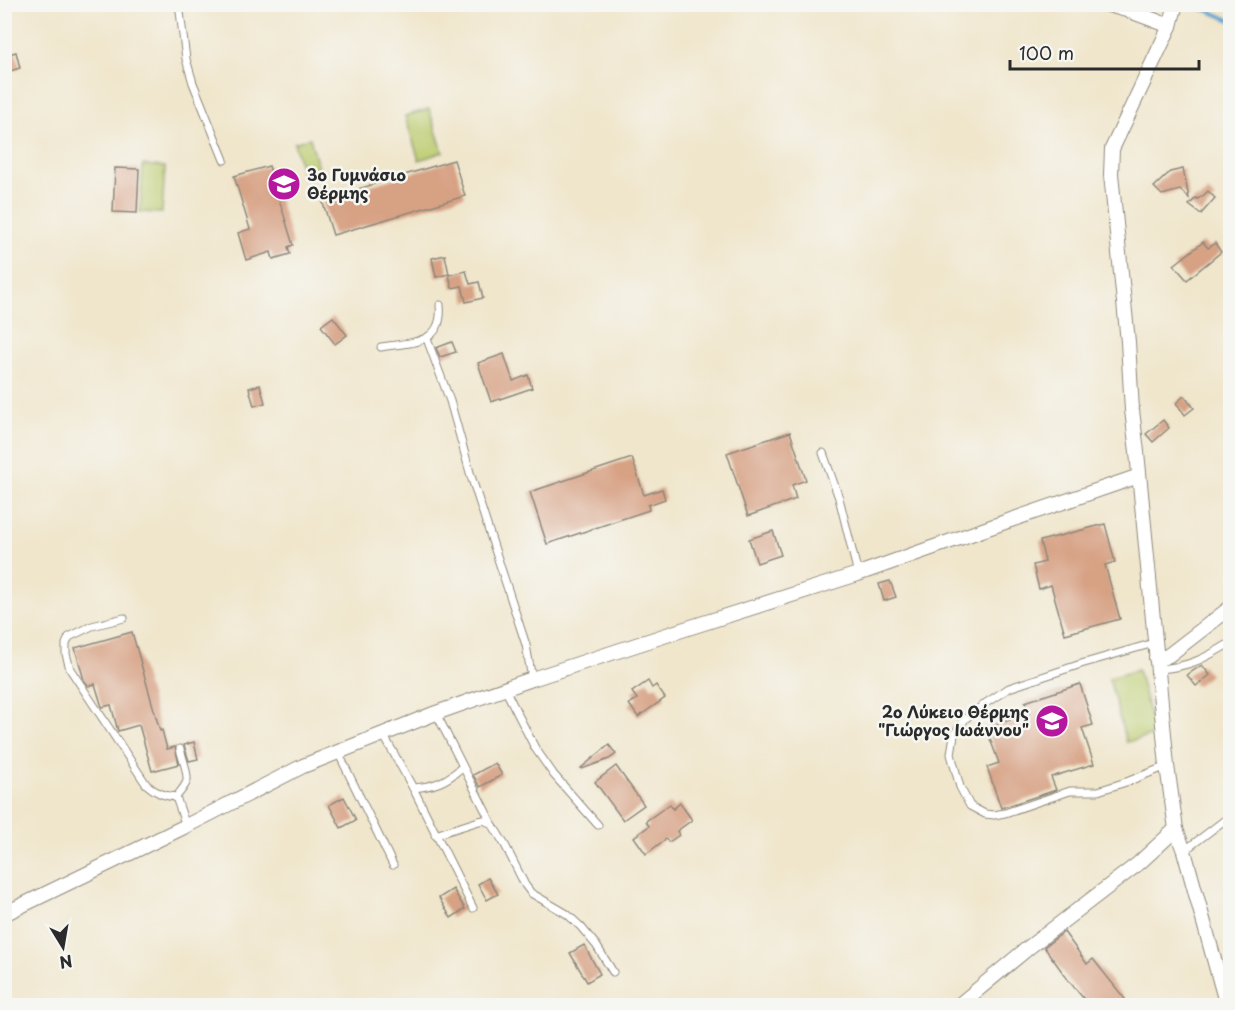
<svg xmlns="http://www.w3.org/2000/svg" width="1235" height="1010" viewBox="0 0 1235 1010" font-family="'Playpen Sans',sans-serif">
	<rect width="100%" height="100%" fill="#f6f6f2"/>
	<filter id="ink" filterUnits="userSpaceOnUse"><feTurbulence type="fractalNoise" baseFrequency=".0167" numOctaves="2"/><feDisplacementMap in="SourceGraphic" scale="12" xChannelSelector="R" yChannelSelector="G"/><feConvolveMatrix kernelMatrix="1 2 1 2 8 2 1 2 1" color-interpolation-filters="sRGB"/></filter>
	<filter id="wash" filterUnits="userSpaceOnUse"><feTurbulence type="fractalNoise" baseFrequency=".008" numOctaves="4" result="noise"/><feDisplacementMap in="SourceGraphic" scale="24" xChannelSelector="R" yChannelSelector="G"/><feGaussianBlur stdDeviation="1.35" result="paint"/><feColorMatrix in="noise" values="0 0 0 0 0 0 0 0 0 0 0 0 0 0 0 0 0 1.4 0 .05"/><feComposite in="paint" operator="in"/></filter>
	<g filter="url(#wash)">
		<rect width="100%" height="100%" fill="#f0e6cc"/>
		<g fill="#bbcb6d" stroke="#737b4c" stroke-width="1.5">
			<path d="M429 109 443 152 419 160 405 116Z"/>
			<path d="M310 138 320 173 304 178 294 143Z"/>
			<path d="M143 165 165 167 162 213 140 212Z"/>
			<path d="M1138 670 1155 735 1126 742 1109 678Z"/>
		</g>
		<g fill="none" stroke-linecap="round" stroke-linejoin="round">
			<path stroke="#59a2d0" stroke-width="4" d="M1190 4 1209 11 1230 20"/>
		</g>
		<g id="blocks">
			<g fill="#d7a184">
				<path d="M16 52 20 68 10 71 5 55Z"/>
				<path d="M454 160 465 196 333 235 322 200Z"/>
				<path d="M269 166 293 245 288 247 290 254 273 259 271 252 246 260 238 233 250 229 234 176Z"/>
				<path d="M115 168 139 169 137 213 113 212Z"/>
				<path d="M1183 169 1189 198 1180 190 1162 195 1154 187 1170 172Z"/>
				<path d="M1208 191 1215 198 1201 214 1189 205 1196 198 1198 199 1201 196 1202 197Z"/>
				<path d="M1203 242 1208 248 1215 243 1221 252 1187 280 1174 265Z"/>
				<path d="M445 255 449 274 436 277 432 258Z"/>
				<path d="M466 271 470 284 479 282 483 298 466 302 462 286 452 288 449 275Z"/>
				<path d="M333 317 347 335 335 344 321 326Z"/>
				<path d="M452 342 456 352 440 357 436 348Z"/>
				<path d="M504 354 513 381 528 375 532 388 491 402 478 363Z"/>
				<path d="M260 385 265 403 254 406 249 388Z"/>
				<path d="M1184 396 1194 408 1185 415 1176 403Z"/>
				<path d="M1163 420 1169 428 1153 442 1146 434Z"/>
				<path d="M790 432 806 480 792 485 796 499 748 516 727 453Z"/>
				<path d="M632 458 644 495 662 489 665 499 648 505 649 510 547 544 530 492Z"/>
				<path d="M1105 524 1115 562 1105 565 1120 619 1065 634 1051 585 1039 589 1033 565 1045 562 1040 541Z"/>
				<path d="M773 531 781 555 757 563 749 539Z"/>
				<path d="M890 581 896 597 884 601 879 584Z"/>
				<path d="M132 632 160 731 162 730 167 749 175 747 179 764 152 771 139 725 118 731 111 705 102 707 95 684 88 686 84 680 75 648Z"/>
				<path d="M1202 665 1210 675 1196 686 1187 675Z"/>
				<path d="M648 681 652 688 656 685 665 698 638 717 629 704 637 699 632 692Z"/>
				<path d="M1080 684 1093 725 1082 728 1094 764 1051 777 1056 790 1001 808 987 767 999 763 986 728 1029 713 1025 702Z"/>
				<path d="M194 742 198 759 189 761 184 745Z"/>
				<path d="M609 745 616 754 609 759 582 769 581 768Z"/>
				<path d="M495 763 502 775 480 787 473 775Z"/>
				<path d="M616 766 644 805 623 820 595 782Z"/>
				<path d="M344 797 356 820 341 828 329 805Z"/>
				<path d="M680 803 692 820 677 831 679 835 669 842 666 839 646 854 634 837 649 826 646 821 670 804 673 809Z"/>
				<path d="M488 878 498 894 487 900 478 884Z"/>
				<path d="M453 889 465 909 451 918 439 898Z"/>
				<path d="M1064 932 1087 964 1093 959 1125 999 1117 1005H1089L1069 981 1044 947Z"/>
				<path d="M584 945 600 974 587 982 570 953Z"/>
			</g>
		</g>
	</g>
	<g filter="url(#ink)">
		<use href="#blocks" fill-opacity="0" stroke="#8e887c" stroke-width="1.5"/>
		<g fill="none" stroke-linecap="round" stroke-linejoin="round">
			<defs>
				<g id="lane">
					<path d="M179 4 186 59 193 83 224 160"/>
					<path d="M427 339 450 401 471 476 526 645 532 679"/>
					<path d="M381 347C411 342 444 345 440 305"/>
					<path d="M823 453 839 498 858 574"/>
					<path d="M124 618 92 626 69 637 66 644V654L70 669 146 784C155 792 163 796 176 797 180 792 186 786 187 780 188 772 182 757 180 749"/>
					<path d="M1154 643 1081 664 1009 688 986 703 965 719 954 735 951 754 960 787 970 806 985 814 994 815 1005 813 1070 791H1098L1129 781 1167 766"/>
					<path d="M1158 669C1189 667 1204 659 1230 643"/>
					<path d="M505 689 535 748 554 775 598 825"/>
					<path d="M436 713 492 824 505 845 525 885 531 893 567 914 581 927 596 945 613 972"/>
					<path d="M383 734 413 788 473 908"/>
					<path d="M338 752 393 865"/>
					<path d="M413 788C435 786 446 782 462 767"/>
					<path d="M176 797 186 826"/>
					<path d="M435 835 479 821 484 820 492 824"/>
					<path d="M1184 851 1230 816"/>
				</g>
				<g id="street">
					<path d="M1105 4 1130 11 1170 26"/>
					<path d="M1176 4 1170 26 1112 149 1111 174 1128 342 1132 410 1137 452 1167 766 1176 829 1184 851 1227 1006"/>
					<path d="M1156 658 1165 657 1169 655 1230 608"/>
					<path d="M4 914 186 826 303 766 436 713 532 679 688 628 858 574 1005 522 1139 476"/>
					<path d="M958 1006 1028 948 1139 863 1176 829"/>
				</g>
			</defs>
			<use href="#lane" stroke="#8e887c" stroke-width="9"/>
			<use href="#street" stroke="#8e887c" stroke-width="16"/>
			<use href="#lane" stroke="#fff" stroke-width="7"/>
			<use href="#street" stroke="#fff" stroke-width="14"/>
		</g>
	</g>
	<defs>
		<symbol id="school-disc" viewBox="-11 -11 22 22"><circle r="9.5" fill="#b5179e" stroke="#f6f6f2"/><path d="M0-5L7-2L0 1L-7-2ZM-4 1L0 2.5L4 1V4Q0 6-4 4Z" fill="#fff"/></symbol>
	</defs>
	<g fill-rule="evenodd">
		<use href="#school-disc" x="265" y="165" width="38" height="38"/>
		<use href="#school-disc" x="1033" y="702" width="38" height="38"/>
	</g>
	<g text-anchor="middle" stroke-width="5" stroke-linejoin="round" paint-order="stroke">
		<g font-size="16" font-weight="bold" fill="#2b2b2b" stroke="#f6f6f2" text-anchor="start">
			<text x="307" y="181">3ο Γυμνάσιο<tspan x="307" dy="18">Θέρμης</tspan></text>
			<text x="1029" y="718" text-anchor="end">2ο Λύκειο Θέρμης<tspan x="1029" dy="18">"Γιώργος Ιωάννου"</tspan></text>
		</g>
	</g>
	<rect width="1235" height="1010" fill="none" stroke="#f6f6f2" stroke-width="24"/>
	<g transform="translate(63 947) rotate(169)" stroke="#f6f6f2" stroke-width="4.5" paint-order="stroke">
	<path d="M0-4.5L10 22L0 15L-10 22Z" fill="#2b2b2b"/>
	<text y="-9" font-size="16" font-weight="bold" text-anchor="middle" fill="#2b2b2b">N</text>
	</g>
	<path d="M1010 60v9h189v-9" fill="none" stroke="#2b2b2b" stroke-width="3"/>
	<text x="1019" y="60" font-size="18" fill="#2b2b2b" stroke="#f6f6f2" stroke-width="4.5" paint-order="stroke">100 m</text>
</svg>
